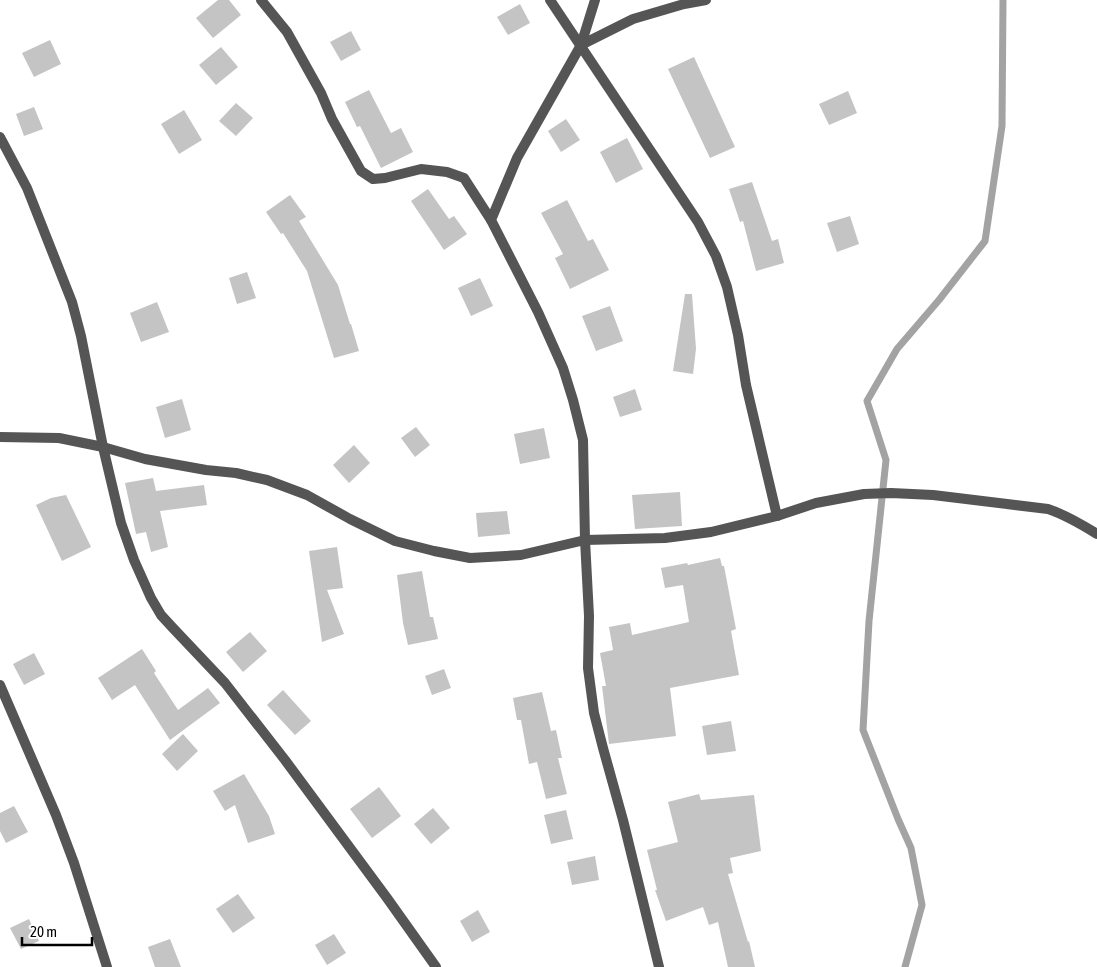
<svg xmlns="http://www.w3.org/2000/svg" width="1097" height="967" viewBox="0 0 1097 967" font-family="'Asap Condensed',sans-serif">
	<rect width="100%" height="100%" fill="#fff"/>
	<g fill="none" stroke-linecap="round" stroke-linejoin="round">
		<path stroke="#a3a3a3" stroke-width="7" d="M905 967 922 905 911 848 898 819 863 730 869 621 886 460 867 401 897 349 939 300 985 241 1002 126 1003 0"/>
	</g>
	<g fill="#c4c4c4">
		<path d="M218 0H229L241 15 213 38 196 18Z"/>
		<path d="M520 4 530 23 508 35 497 17Z"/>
		<path d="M351 31 361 50 341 61 330 42Z"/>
		<path d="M50 40 61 64 34 77 22 53Z"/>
		<path d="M221 47 238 67 216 85 199 65Z"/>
		<path d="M694 57 735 147 710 158 668 69Z"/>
		<path d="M369 90 391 133 401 128 413 152 381 168 360 126 357 127 345 102Z"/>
		<path d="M848 91 857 113 829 125 819 104Z"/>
		<path d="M236 103 253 118 236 136 219 121Z"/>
		<path d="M34 107 43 129 24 136 16 114Z"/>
		<path d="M184 110 202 140 179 154 161 124Z"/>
		<path d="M566 119 580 140 561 152 548 131Z"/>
		<path d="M627 138 643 169 616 183 600 152Z"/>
		<path d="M752 182 772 241 778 239 784 263 756 271 743 221 740 222 729 189Z"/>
		<path d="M428 189 449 219 454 216 467 234 444 250 411 201Z"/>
		<path d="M290 195 306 217 299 221 338 285 350 324H351L359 351 334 358 307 271 283 233 281 234 266 212Z"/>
		<path d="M567 200 588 241 593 239 609 270 570 289 555 258 563 254 541 213Z"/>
		<path d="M850 216 859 244 837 252 827 223Z"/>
		<path d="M247 272 256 298 237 304 229 278Z"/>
		<path d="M480 278 493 306 471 316 458 288Z"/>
		<path d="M685 294H692L696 349 693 374 673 371Z"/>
		<path d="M157 302 169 332 141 342 130 313Z"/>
		<path d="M610 306 623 341 596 351 582 316Z"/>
		<path d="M635 389 642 410 620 417 613 397Z"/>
		<path d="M182 399 191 430 165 438 156 407Z"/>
		<path d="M416 427 430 445 415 457 401 438Z"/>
		<path d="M544 428 550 458 520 464 514 434Z"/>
		<path d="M354 445 370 463 349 483 333 465Z"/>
		<path d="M153 478 156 491 204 485 207 505 160 511 168 547 151 552 146 532 136 534 125 483Z"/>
		<path d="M680 492 682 526 635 529 632 495Z"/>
		<path d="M66 495 91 547 62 561 36 505 51 498Z"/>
		<path d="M507 511 510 534 478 537 476 513Z"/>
		<path d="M337 547 343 588 327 590 344 634 322 642 309 551Z"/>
		<path d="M720 558 722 566H724L736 629 731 631 739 675 670 688 676 736 609 744 602 686H606L600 653 613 650 609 627 630 623 632 635 689 622 683 585 665 588 661 568 687 563 688 565Z"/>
		<path d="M422 571 430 617H433L438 639 408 645 403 623 397 575Z"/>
		<path d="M250 632 267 651 243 672 226 652Z"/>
		<path d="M142 649 156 671 154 673 178 710 208 688 220 703 170 740 135 685 112 700 98 678Z"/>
		<path d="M34 653 45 674 24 685 13 664Z"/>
		<path d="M444 669 451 688 432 695 425 676Z"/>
		<path d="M283 690 311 721 295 735 267 705Z"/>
		<path d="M542 692 551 731 556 730 562 758H558L567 794 546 799 537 762 529 764 521 720H517L513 698Z"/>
		<path d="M731 721 736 751 707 755 702 726Z"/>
		<path d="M183 734 198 751 177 771 162 754Z"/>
		<path d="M244 774 269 816 275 834 248 843 235 805 225 811 213 791Z"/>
		<path d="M379 787 401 816 372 838 350 809Z"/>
		<path d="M699 794 701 800 754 795 761 851 730 858 733 873 728 874 748 942 749 941 755 967H728L718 922 709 925 703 907 666 921 655 890H657L647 850 678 842 668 802Z"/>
		<path d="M14 806 28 832 6 843 0 831V813Z"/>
		<path d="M433 808 450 828 431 844 414 824Z"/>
		<path d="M566 810 573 839 551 844 544 815Z"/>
		<path d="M595 856 599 880 572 885 567 862Z"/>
		<path d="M238 894 255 918 233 933 216 909Z"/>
		<path d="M478 910 490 932 472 942 460 921Z"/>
		<path d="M29 919 39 941 21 949 10 928Z"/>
		<path d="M334 934 346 953 327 965 315 945Z"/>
		<path d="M170 939 181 967H155L148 947Z"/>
	</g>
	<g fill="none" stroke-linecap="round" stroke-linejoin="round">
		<g stroke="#555" stroke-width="10">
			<path d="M261 0 287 32 321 93 332 119 361 171 373 179 385 178 421 169 447 172 464 178 491 220"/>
			<path d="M550 0 698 222 716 256 727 287 738 335 746 385 777 516"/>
			<path d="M595 0 581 45 517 158 491 220 538 312 563 368 573 400 583 440 585 540 589 616 588 668 594 713 603 748 623 820 659 967"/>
			<path d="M581 45 633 19 684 4 706 0"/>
			<path d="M0 137 27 188 72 302 81 336 103 447 121 523 134 560 151 598 161 615 172 627 225 683 285 760 387 898 436 967"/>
			<path d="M0 437 59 438 103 447 145 459 206 470 236 473 267 480 307 495 350 519 395 541 434 551 470 558 521 555 585 540 665 538 711 532 777 516 816 503 864 494 891 493 933 495 1048 509C1066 515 1081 524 1097 534"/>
			<path d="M0 685 56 815 74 863 107 967"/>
		</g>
	</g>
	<path d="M22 937v8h70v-8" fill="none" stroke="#000000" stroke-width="2.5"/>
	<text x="30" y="937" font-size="15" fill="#000000" stroke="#ffffff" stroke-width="4" paint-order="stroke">20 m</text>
</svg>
